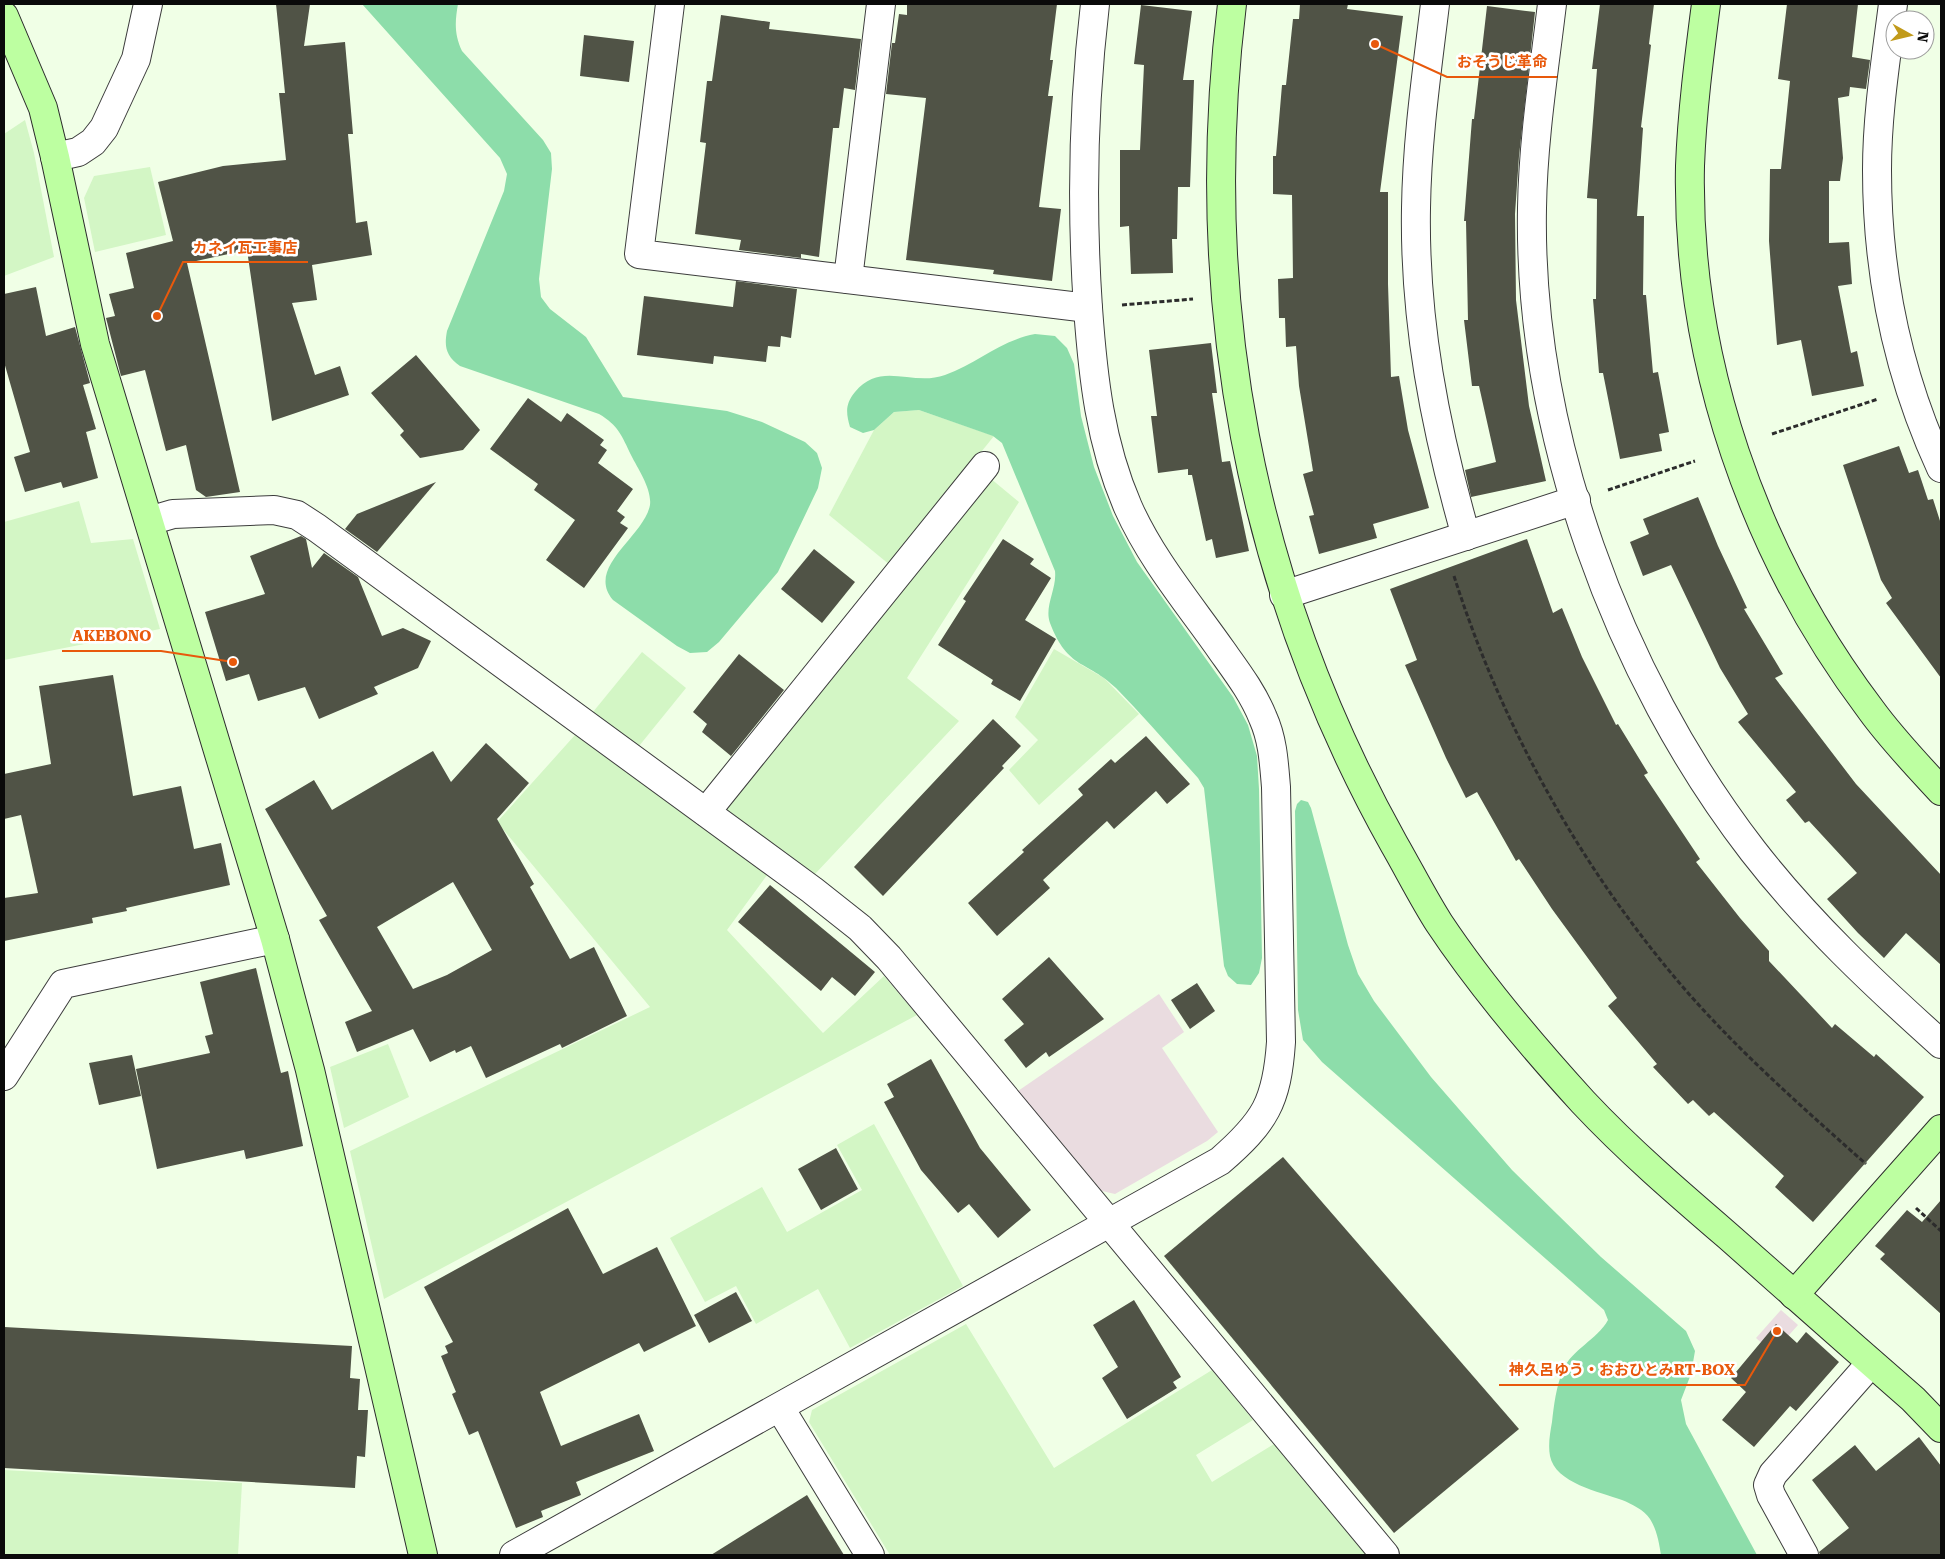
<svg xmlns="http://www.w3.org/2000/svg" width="1945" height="1559" viewBox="0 0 1945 1559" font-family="'Roboto Serif','Noto Sans JP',serif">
	<rect width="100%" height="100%" fill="#f0ffe6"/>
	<g fill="#eadce0">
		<path d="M1159 994 1184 1032 1162 1048 1218 1132 1207 1141 1115 1194 1102 1191 1018 1091Z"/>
		<path d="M1781 1310 1798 1325 1773 1353 1756 1338Z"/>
	</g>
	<g fill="#d3f6c5">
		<path d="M25 120 34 153 54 257 4 276V134Z"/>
		<path d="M150 167 166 235 95 252 84 198 94 176Z"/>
		<path d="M919 410 994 436 890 565 829 515 874 430 894 412Z"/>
		<path d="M990 478 1019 502 907 678 959 721 815 874 724 808Z"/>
		<path d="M79 501 91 543 133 539 160 629 4 660V522Z"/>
		<path d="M1054 649 1104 678 1139 714 1039 805 1009 770 1038 740 1015 717Z"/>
		<path d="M642 652 686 688 639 746 593 712Z"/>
		<path d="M575 735 767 875 727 930 823 1033 884 976 917 1015 384 1299 350 1151 650 1007 497 822Z"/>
		<path d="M388 1044 409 1097 344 1128 330 1067Z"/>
		<path d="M874 1124 963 1286 850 1348 818 1289 756 1324 736 1286 705 1302 670 1238 762 1187 787 1232 862 1190 837 1145Z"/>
		<path d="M966 1324 1054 1468 1212 1370 1253 1420 1196 1455 1212 1482 1274 1444 1366 1555H890L809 1422 812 1410Z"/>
		<path d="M4 1470 242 1483 238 1555H4Z"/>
	</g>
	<g fill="#8dddaa">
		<path d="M362 4H458C455 21 454 34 462 51L543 140 551 153 552 169 539 279 541 297 550 309 586 337 623 397 727 411 762 422 805 442 817 453 822 468 818 488 778 572 719 642 707 652 690 653 677 646 613 600C585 567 644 537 650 505 652 489 638 469 631 455 622 436 618 425 599 414L460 366C446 356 444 347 447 331L504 191 507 174 500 158Z"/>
		<path d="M1035 334 1055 336 1067 348 1074 364 1081 416 1094 467 1113 516 1137 562 1233 697 1248 725 1257 756 1259 789 1262 958 1259 973 1251 985 1237 984 1228 976 1224 966 1204 788 1198 778C1171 748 1144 717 1116 688 1087 660 1068 670 1050 623 1044 606 1057 589 1055 571L1002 443 993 436 919 410 894 412 874 430 863 433 850 427C846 413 845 404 855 392 881 360 912 387 945 375 978 363 999 341 1035 334Z"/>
		<path d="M1301 800 1308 802 1311 808 1348 945 1358 974 1374 1001 1431 1077 1512 1170 1601 1257 1686 1331 1695 1351 1691 1374 1681 1400 1686 1424 1757 1555H1661C1659 1543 1657 1530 1650 1519 1644 1510 1632 1504 1622 1500 1600 1492 1555 1483 1550 1456 1548 1445 1550 1433 1552 1422 1554 1405 1556 1387 1563 1370 1572 1349 1597 1340 1608 1320L1604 1310 1322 1062 1303 1040 1298 1010 1295 811 1297 804Z"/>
	</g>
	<g fill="#505346" fill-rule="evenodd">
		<path d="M276 4H310L304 46 345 42 353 134H348L356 223 367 221 372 255 312 265 317 300 292 303 315 375 340 366 349 395 272 421 247 250 187 263 240 492 206 497 196 490 186 445 166 451 145 370 121 376 106 318 115 316 109 294 134 288 126 253 173 241 158 182 223 166 286 160 279 93H285Z"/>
		<path d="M907 4H1057L1050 60H1053L1048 96H1053L1039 207 1061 209 1052 281 993 274 994 270 906 260 926 98 886 94 892 43H895L899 14 907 15Z"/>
		<path d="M1300 4H1348L1347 9 1403 16 1380 192H1388V284L1391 377 1399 376 1408 430 1429 508 1373 524 1377 538 1319 554 1309 516 1314 515 1303 474 1313 471 1299 386 1296 346 1286 347 1285 318H1279L1278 279 1293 278 1292 195 1273 194V156H1276L1282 85H1286L1293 19H1299Z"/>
		<path d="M1600 4H1654L1649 44 1651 45 1641 127 1643 128 1637 216H1644L1643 295H1646L1653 373 1658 372 1669 432 1659 434 1662 451 1620 459 1603 373H1599L1593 299H1596L1597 199 1587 198 1597 69H1592Z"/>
		<path d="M1787 4H1858L1852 57 1870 60 1866 89 1850 87 1849 96 1838 98 1843 158 1840 181H1829V243L1849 242 1852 284 1838 286 1851 353 1857 351 1864 386 1812 396 1801 340 1777 345 1769 241 1770 169H1781L1790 81 1778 79Z"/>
		<path d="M1141 5 1192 11 1183 80H1194L1190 187H1178L1177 239H1172L1173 273 1131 274 1129 226 1120 227V150H1140L1144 65 1134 64Z"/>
		<path d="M1487 6 1535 12 1519 156 1515 214 1516 300 1529 406 1546 481 1471 497 1465 470 1496 462 1479 386H1472L1464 320H1468L1466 221H1464L1472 119H1474Z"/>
		<path d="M721 15 770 22 769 29 861 39 855 90 844 88 839 128H833L819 257 801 254V258L739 250 741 240 695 234 706 143 700 142 707 81H712Z"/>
		<path d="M584 35 634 41 629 82 580 76Z"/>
		<path d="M736 281 797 289 791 338 781 336 780 347 768 346 766 362 714 356 713 364 637 355 644 296 733 307Z"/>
		<path d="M36 287 46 336 75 327 90 383 83 385 96 429 86 432 98 478 63 488 61 482 25 492 14 457 30 452 4 362V294Z"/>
		<path d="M1211 343 1217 393H1212L1222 462 1230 461 1249 551 1216 558 1212 539 1206 541 1192 475H1188V469L1158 473 1151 416H1157L1149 350Z"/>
		<path d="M416 355 480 430 463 450 420 458 400 435 404 431 371 393Z"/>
		<path d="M528 398 561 422 567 413 604 440 600 445 607 450 598 463 633 489 617 511 625 517 620 523 628 528 584 588 546 560 575 520 534 490 538 484 490 449Z"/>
		<path d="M1899 446 1909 473 1918 470 1928 500 1933 499 1941 524V678L1886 603 1892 598 1881 580 1843 465Z"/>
		<path d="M436 482 377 552 345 529 357 514Z"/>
		<path d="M1698 497 1718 546 1747 608 1744 609 1783 674 1775 678 1856 784 1941 875V965L1906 933 1884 958 1858 933 1827 899 1857 873 1809 821 1805 823 1786 800 1796 792 1738 722 1748 714 1720 668 1671 565 1643 576 1630 542 1649 534 1643 519Z"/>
		<path d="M301 536 306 539 312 568 324 553 358 577 382 636 403 628 431 641 418 668 374 687 378 694 319 719 305 687 258 701 249 674 226 681 205 612 265 594 250 556Z"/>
		<path d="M1003 539 1034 559 1030 564 1051 578 1025 620 1056 639 1020 701 991 684 993 680 938 645 966 601 963 599Z"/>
		<path d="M1527 539 1553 613 1562 608 1582 657 1616 725 1618 724 1648 773 1644 775 1700 859 1696 862 1740 918 1769 951V961L1832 1028 1835 1024 1874 1057 1876 1054 1924 1097 1813 1222 1775 1187 1784 1176 1714 1112 1709 1116 1693 1100 1688 1104 1653 1067 1657 1064 1608 1006 1617 998 1552 909 1519 859 1516 861 1477 792 1466 798 1446 758 1405 665 1417 660 1390 589Z"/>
		<path d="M814 549 855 582 822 623 781 589Z"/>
		<path d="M739 654 784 690 731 756 702 732 707 724 693 712Z"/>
		<path d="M113 675 133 796 181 786 194 849 221 843 230 885 126 908 127 911 92 918 93 923 4 941V898L38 893 21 815 4 819V774L51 764 39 686Z"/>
		<path d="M993 719 1021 746 1002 766 1004 768 883 896 854 867Z"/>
		<path d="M1146 736 1190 784 1167 804 1156 791 1114 829 1107 821 1043 880 1050 888 997 936 968 903 1024 852 1022 850 1083 795 1078 789 1111 759 1115 763Z"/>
		<path d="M486 743 529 783 497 819 534 884 530 887 570 959 594 947 627 1016 562 1048 560 1044 486 1078 471 1046 456 1053 455 1050 430 1062 413 1029 357 1052 345 1022 372 1011 319 920 327 916 265 809 314 780 332 810 433 751 451 782ZM453 882 492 950 447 975 413 989 377 927Z"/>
		<path d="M770 885 875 972 855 996 832 977 821 991 738 922Z"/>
		<path d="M1049 957 1104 1019 1049 1057 1046 1052 1026 1068 1004 1040 1024 1024 1002 999Z"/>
		<path d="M256 968 281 1073 288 1071 303 1146 246 1159 244 1150 157 1169 136 1069 210 1053 205 1036 213 1034 200 982Z"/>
		<path d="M1197 983 1215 1011 1190 1029 1171 1000Z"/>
		<path d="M132 1055 141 1096 99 1105 89 1063Z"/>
		<path d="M931 1059 980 1148 1031 1210 998 1238 969 1204 958 1213 921 1170 884 1102 894 1097 887 1084Z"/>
		<path d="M836 1148 858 1189 821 1210 798 1169Z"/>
		<path d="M1283 1157 1519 1429 1394 1533 1164 1256Z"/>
		<path d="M1941 1200V1314L1880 1259 1885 1254 1875 1246 1907 1210 1922 1222Z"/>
		<path d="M568 1208 603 1274 657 1247 696 1326 644 1352 639 1343 540 1392 561 1446 639 1414 654 1451 576 1482 581 1495 541 1511 543 1517 516 1528 478 1431 469 1435 452 1394 456 1392 441 1356 448 1353 445 1346 453 1342 424 1287Z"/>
		<path d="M736 1292 752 1321 709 1343 694 1315Z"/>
		<path d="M1134 1300 1181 1377 1173 1382 1177 1388 1127 1419 1102 1378 1118 1367 1093 1325Z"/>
		<path d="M1776 1324 1797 1343 1806 1332 1839 1362 1796 1411 1790 1406 1754 1447 1722 1420 1746 1392 1731 1378Z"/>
		<path d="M4 1327 352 1346 350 1378 360 1379 358 1410H368L365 1457 357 1456 355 1488 4 1468Z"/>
		<path d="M1919 1437 1941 1466V1555H1820L1819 1552 1849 1528 1812 1480 1855 1445 1876 1471Z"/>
		<path d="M807 1495 844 1555H711Z"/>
	</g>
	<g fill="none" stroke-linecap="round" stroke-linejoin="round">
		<defs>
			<g id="street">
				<path d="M670 4 639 254 1088 308"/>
				<path d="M1435 4C1427 71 1417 139 1416 208 1414 320 1435 428 1466 536"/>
				<path d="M1552 4C1544 71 1533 140 1532 208 1528 431 1617 675 1753 851 1809 923 1874 984 1941 1044"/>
				<path d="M1893 4C1886 59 1877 114 1877 170 1877 273 1898 375 1941 468"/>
				<path d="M55 157 78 152 93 142 104 128 136 59 148 4"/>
				<path d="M848 279 881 4"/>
				<path d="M149 521 173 514 274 510 297 515 317 528 812 890 860 928 889 958 1385 1555"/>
				<path d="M1284 595 1576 500"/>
				<path d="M706 812 985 466"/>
				<path d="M4 1076 63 984 275 939"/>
				<path d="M780 1408 870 1555"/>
				<path d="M514 1555 1220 1161C1265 1122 1277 1102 1281 1042L1276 787C1274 764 1273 740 1263 718 1253 693 1237 672 1222 651 1189 604 1151 559 1128 507 1100 443 1093 377 1088 308 1081 205 1083 106 1095 4"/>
				<path d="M1804 1555 1771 1495 1768 1485 1773 1474 1871 1363"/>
			</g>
			<g id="secondary">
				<path d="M1232 4C1196 298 1249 585 1394 844 1409 870 1423 898 1439 923 1481 986 1532 1046 1583 1102 1628 1150 1678 1193 1728 1236 1789 1290 1851 1345 1913 1399L1941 1428"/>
				<path d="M1706 4C1699 58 1692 112 1690 166 1686 361 1754 555 1871 710 1892 739 1917 765 1941 791"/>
				<path d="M4 16 43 108 55 157 95 344 275 939 310 1070 423 1555"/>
				<path d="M1794 1295 1941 1129"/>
			</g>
		</defs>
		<use href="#street" stroke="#3d3d3d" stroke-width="30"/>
		<use href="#secondary" stroke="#2c2c2c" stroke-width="30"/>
		<g stroke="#2c2c2c" stroke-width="3" stroke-dasharray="5 2.5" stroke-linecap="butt">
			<path d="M1122 305 1193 299"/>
			<path d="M1772 434 1878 399"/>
			<path d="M1608 490 1695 461"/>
			<path d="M1454 576C1501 724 1580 867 1682 986 1738 1051 1802 1107 1866 1164"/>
			<path d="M1916 1208 1941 1231"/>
		</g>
		<use href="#street" stroke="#fff" stroke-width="28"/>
		<use href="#secondary" stroke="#bdffa1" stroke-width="28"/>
	</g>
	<path fill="none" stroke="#e8590c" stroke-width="2" d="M1375 44L1447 77H1557M157 316L183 262H308M233 662L161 651H62M1777 1331L1745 1385H1499"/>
	<g fill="#e8590c" stroke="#fff" stroke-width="2">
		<circle cx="1375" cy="44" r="5"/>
		<circle cx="157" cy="316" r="5"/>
		<circle cx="233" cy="662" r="5"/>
		<circle cx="1777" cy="1331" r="5"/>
	</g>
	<g font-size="15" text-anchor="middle" font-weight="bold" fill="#e8590c" stroke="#fff" stroke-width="5" stroke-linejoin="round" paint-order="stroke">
		<text x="1502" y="67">おそうじ革命</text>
		<text x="245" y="253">カネイ瓦工事店</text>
		<text x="112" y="641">AKEBONO</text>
		<text x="1622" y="1375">神久呂ゆう・おおひとみRT-BOX</text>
	</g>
	<rect width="1945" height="1559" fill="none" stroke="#0a0a0a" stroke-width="10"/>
	<g transform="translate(1910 35) rotate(98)"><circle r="24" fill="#ffffff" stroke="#9d9d9d"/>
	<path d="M0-4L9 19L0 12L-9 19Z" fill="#c19a1a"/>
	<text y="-8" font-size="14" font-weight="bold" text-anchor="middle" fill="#0a0a0a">N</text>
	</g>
</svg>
